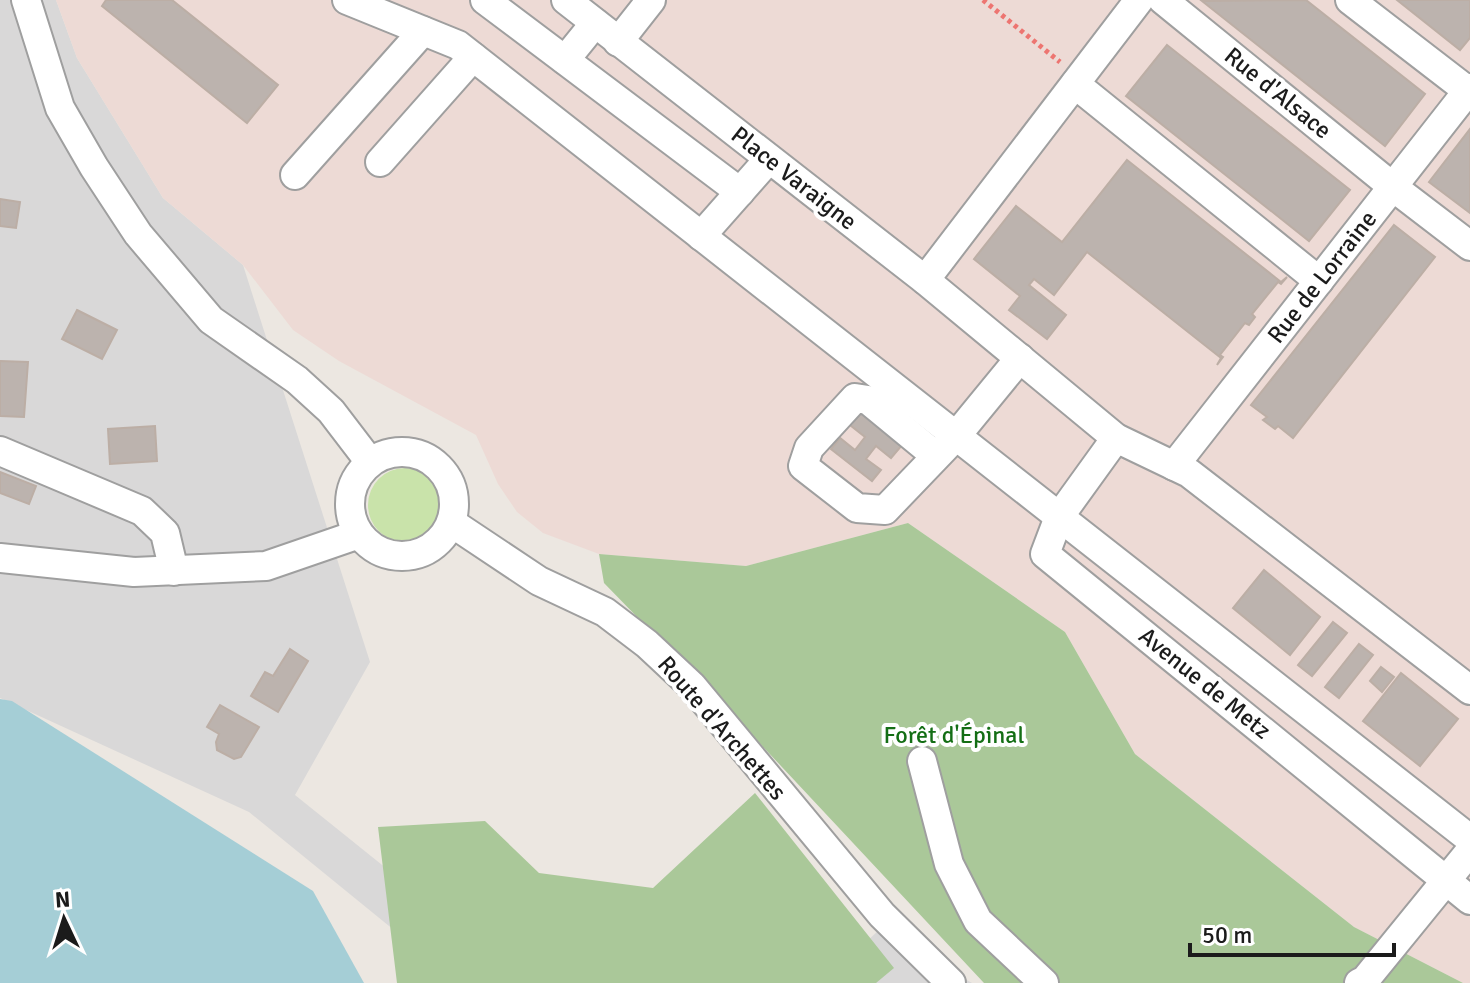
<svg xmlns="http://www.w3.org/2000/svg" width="1470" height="983" viewBox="0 0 1470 983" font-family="Signika,sans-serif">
	<rect width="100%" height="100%" fill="#ece7e1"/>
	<g fill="#d9d8d8">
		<path d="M0 0H56L77 58 163 198 243 265 370 662 295 795 529 983H459L249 812 0 698Z"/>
		<path d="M879 930 972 983H822Z"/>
	</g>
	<path fill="#eddad5" d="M56 0H1470V983H1463L1354 927 1135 754 1065 632 908 523 746 566 599 554 543 533 517 512 498 484 476 435 339 361 293 330 243 265 163 198 77 58Z"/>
	<circle fill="#c9e3aa" cx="405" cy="505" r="37"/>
	<g fill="#aac899">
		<path d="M908 523 1065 632 1135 754 1354 927 1463 983H984L752 735 604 583 599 554 746 566Z"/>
		<path d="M755 793 894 968 876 983H397L378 827 485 821 539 873 653 888Z"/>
	</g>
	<path fill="#a5ced6" d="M0 699 12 701 313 891 364 983H0Z"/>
	<g fill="#bcb3ae" stroke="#bcaea5" stroke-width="2">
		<path d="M106 0H172L278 85 247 123 102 6Z"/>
		<path d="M1306 0 1425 94 1385 146 1202 1Z"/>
		<path d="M1397 0H1470V38L1460 50Z"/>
		<path d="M1167 45 1350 190 1309 241 1126 96Z"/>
		<path d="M1470 129V213L1429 182Z"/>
		<path d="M1127 160 1281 282 1287 277 1281 284 1278 282 1252 314 1255 317 1249 325 1245 323 1220 355 1223 357 1217 365 1221 358 1087 252 1054 295 1034 279 1029 285 1066 315 1047 339 1009 310 1020 296 974 259 1016 206 1062 242Z"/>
		<path d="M0 199 20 202 16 228 0 226Z"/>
		<path d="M1394 225 1435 257 1293 438 1278 426 1275 429 1263 420 1267 417 1251 405Z"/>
		<path d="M77 310 117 330 102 359 62 339Z"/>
		<path d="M0 361 28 362 24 417 0 416Z"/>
		<path d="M861 411 903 444 891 458 876 446 866 459 881 470 872 481 831 449 840 438 855 450 865 437 850 425Z"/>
		<path d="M155 426 157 461 110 464 108 429Z"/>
		<path d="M0 472 36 486 29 504 0 493Z"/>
		<path d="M1264 570 1320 617 1290 655 1233 608Z"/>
		<path d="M1333 622 1347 633 1312 676 1298 665Z"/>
		<path d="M1359 644 1373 655 1339 698 1325 687Z"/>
		<path d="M290 649 308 661 278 712 251 696 265 672 273 676Z"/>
		<path d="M1381 667 1394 677 1382 692 1370 681Z"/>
		<path d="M1401 673 1458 719 1420 766 1363 721Z"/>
		<path d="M220 705 259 727 241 757 234 759 217 750 216 742 219 734 207 727Z"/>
	</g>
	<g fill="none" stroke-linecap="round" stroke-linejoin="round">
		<defs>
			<g id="minor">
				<path d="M26 0 60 108 94 167 138 234 211 320 297 380 331 411 370 462"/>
				<path d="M347 0 458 45 1470 839"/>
				<path d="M485 0 740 192"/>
				<path d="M566 0 925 280 1116 438 1189 473 1470 690"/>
				<path d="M1163 0 1393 187 1470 246"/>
				<path d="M1350 0 1468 91"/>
				<path d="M618 42 651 0"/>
				<path d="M565 60 595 23"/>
				<path d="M1075 84 1319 281"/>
				<path d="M380 162 473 57"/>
				<path d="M295 175 423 31"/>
				<path d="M701 236 769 159"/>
				<path d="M925 280 1139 0"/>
				<path d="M1116 438 1059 517 1045 554 1470 900"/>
				<path d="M0 451 142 511 165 533 174 571"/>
				<circle cx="402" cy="504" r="52"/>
				<path d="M936 456 868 400 855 398 809 448 803 466 857 508 885 510 956 436 1020 358"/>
				<path d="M1174 466 1470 88"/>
				<path d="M452 523 539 581 605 612 647 644 692 686 882 915 951 983"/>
				<path d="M0 558 134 572 266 566 359 534"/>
				<path d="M922 761 949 864 978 921 1044 983"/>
				<path d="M1359 983 1365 980 1470 851"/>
			</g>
		</defs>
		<use href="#minor" stroke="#9f9f9f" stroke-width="32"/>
		<path stroke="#ed7571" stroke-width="5" stroke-dasharray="4 4" stroke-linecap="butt" d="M983 0 1060 62"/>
		<use href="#minor" stroke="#fff" stroke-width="28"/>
	</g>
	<g text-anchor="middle" stroke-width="8" stroke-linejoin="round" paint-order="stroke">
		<g font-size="24" fill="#1b1b1b" stroke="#fff">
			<text transform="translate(1278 93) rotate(39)" y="8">Rue d'Alsace</text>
			<text transform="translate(794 178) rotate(38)" y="8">Place Varaigne</text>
			<text transform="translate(1322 277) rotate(-52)" y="8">Rue de Lorraine</text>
			<text transform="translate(1205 683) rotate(39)" y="8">Avenue de Metz</text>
			<text transform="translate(722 728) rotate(49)" y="8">Route d'Archettes</text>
		</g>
		<g font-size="24" fill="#146e15" stroke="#fff">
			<text x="954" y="743">Forêt d'Épinal</text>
		</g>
	</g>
	<g transform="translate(64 919) rotate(356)" stroke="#ffffff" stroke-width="6" paint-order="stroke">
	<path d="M0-6L14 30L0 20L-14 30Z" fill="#1b1b1b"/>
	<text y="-12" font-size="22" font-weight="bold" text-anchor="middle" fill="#1b1b1b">N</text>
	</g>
	<path d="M1190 943v12h204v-12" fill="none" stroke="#1b1b1b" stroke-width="4"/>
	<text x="1202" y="943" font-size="24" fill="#1b1b1b" stroke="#ffffff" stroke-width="6" paint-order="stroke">50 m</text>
</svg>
